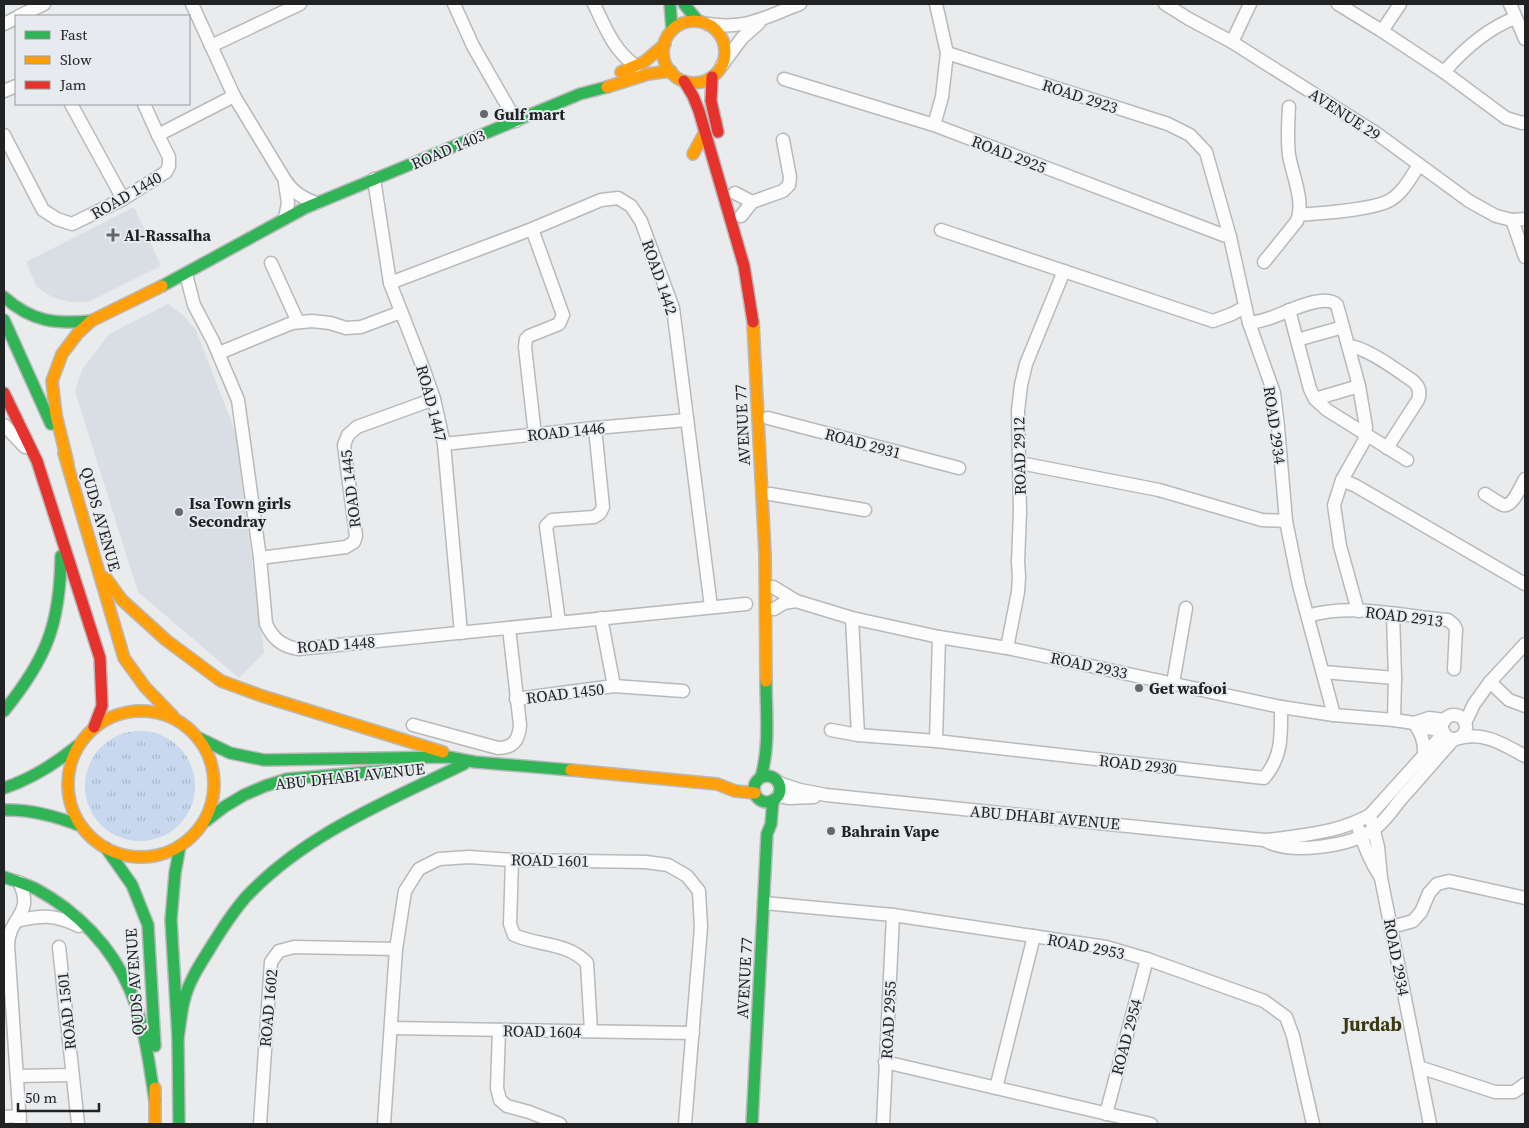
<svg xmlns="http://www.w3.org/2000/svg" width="1529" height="1128" viewBox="0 0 1529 1128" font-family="'Source Serif 4',serif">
	<defs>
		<pattern id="grass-tufts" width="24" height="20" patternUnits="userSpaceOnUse" patternTransform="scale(1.25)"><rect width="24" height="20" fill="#c7d8ef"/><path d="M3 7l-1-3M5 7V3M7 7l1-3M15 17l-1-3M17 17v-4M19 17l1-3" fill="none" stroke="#abb9cd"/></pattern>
	</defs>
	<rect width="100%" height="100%" fill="#e9ebed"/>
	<g fill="#d8dee4">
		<path d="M134 207 161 266 88 302H71L52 297 36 286 26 262Z"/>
		<path d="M168 304 184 316 196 330 235 431 264 653 239 678 138 592 75 391 82 370 109 334Z"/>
	</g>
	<circle fill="url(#grass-tufts)" cx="140" cy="786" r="55"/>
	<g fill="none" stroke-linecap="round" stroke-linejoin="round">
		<defs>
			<g id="street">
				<path d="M192 4 234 96 285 180C293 192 302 198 316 203"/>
				<path d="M454 4 473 46 516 121"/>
				<path d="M594 4C605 27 614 51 636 66"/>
				<path d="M1165 4 1189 19 1232 42 1376 133 1469 201 1496 216 1512 220 1525 219"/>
				<path d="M1338 4 1382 31 1444 72 1506 118 1522 123 1525 122"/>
				<path d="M1510 4 1525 39"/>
				<path d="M19 16 44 4"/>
				<path d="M4 24 16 18"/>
				<path d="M708 24C746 30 765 17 800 4"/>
				<path d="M1382 31 1400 4"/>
				<path d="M1232 42 1250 4"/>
				<path d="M211 46 300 4"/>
				<path d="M947 53 1168 124 1190 135 1206 152 1230 237 1249 323 1274 393 1278 427 1286 521 1299 585 1334 715"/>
				<path d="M722 65 742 38 759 23"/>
				<path d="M1444 72C1464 49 1486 29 1515 18"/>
				<path d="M784 79 934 125 1223 235 1230 237"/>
				<path d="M4 91 16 86"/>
				<path d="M71 104 123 199"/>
				<path d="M934 125 942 97 947 53 936 4"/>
				<path d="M4 135 43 210 57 219 72 224 123 199 166 172 169 166V157L158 135 144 104"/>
				<path d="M158 135 234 96"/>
				<path d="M374 179 390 283 424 370 434 399 444 444 461 633"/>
				<path d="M735 193 752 202"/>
				<path d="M1299 215C1320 213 1377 210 1392 199 1404 191 1411 177 1419 165"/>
				<path d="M741 216 752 202 783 191 789 185 790 177 783 140"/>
				<path d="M285 218 288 203 285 183"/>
				<path d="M1512 220 1525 257"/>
				<path d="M532 229 563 315 559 324 529 336 526 339 525 347 535 435"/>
				<path d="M941 230 1213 321 1232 314 1245 307"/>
				<path d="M1264 262 1297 221C1305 202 1292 174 1289 155 1287 139 1288 123 1289 107"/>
				<path d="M271 263 298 322"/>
				<path d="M186 274 194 305 213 341 238 400 260 558 266 624C273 639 282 646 298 649L746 604"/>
				<path d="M390 283 532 229 601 200 618 198 631 206 641 221 673 308 711 607"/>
				<path d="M1289 310 1310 389 1315 399 1327 410 1407 460"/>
				<path d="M1249 323C1257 322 1265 320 1273 317 1287 312 1325 292 1337 305L1359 386 1366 427 1364 441 1342 480"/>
				<path d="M1297 340 1343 327"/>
				<path d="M1348 346C1365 346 1398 371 1413 381 1419 386 1421 392 1418 400L1387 448"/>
				<path d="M219 353 292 323 312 321 330 323 346 328 361 327 401 312"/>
				<path d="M1315 399 1359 386"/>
				<path d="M768 418 959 468"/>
				<path d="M4 425 25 447"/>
				<path d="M444 444 595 428 687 420"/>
				<path d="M1020 463 1159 490 1262 520 1286 521"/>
				<path d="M770 494 865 510"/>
				<path d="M1485 494C1490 497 1497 502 1503 505 1512 508 1521 486 1525 479"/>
				<path d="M260 558 346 547 354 542 356 536 344 445 348 435 357 427 434 399"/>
				<path d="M773 587 796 601 852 618 939 637 1007 648 1281 707 1334 715 1394 720 1414 723 1428 728 1443 731"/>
				<path d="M774 609 784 603 796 601"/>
				<path d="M1358 611 1340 546 1334 505 1342 480 1356 486 1525 584"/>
				<path d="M1393 614 1395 678 1394 720"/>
				<path d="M1308 616C1352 603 1402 616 1448 620L1454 625 1456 629 1454 669"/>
				<path d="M601 618 614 686"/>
				<path d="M852 618 858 735"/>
				<path d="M559 622 546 526 552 520 594 517 600 513 603 507 595 428"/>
				<path d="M1007 648 1018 592 1019 577 1018 562 1020 512 1018 411 1021 385 1026 364 1064 271"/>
				<path d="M1323 672 1395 678"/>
				<path d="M1490 682 1509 700 1525 706"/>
				<path d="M1173 683 1186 608"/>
				<path d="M516 699 614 686 683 691"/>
				<circle cx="1454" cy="727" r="12"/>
				<path d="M1414 723C1422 733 1425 743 1424 756L1425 757"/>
				<path d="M1414 723 1429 718 1445 720"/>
				<path d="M1465 723 1474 704 1490 682 1525 644"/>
				<path d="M413 725 498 748C513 748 519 740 520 725L509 628"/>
				<path d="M831 730 858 735 936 741 1264 778C1283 756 1281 734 1281 707"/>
				<path d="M1459 738C1484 731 1504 745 1525 756"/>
				<path d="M936 741 939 637"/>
				<path d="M779 783 800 790 826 795C972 811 1118 824 1264 840 1274 840 1282 838 1291 837 1319 833 1345 829 1370 815L1444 733"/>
				<path d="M778 796 790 798 814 797"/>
				<path d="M1370 815 1378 847 1381 878 1430 1124"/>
				<path d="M1359 830C1365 847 1370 861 1380 876"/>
				<path d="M1266 841C1292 855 1350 846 1373 830 1384 823 1393 809 1401 799 1419 779 1436 759 1454 739"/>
				<path d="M512 860 510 924 514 935C539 946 567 942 587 963L591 1031"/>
				<path d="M19 882C35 915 9 916 8 945L20 1124"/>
				<path d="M764 903 893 915 1106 947 1147 959 1264 1001 1286 1017 1293 1036 1313 1124"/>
				<path d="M16 921C42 915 54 914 79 926"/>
				<path d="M1392 927 1413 921 1421 912 1429 893 1437 884 1449 881 1525 898"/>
				<path d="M59 947 78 1124"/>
				<path d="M391 1028 693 1033"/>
				<path d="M499 1030 497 1088 500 1100 507 1106 529 1112 560 1124"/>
				<path d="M885 1062 1151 1124"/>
				<path d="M1419 1067 1495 1092H1514L1525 1084"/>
				<path d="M17 1076 72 1075"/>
				<path d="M996 1088 1034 936"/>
				<path d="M1106 1114 1147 959"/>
				<path d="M4 1117 20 1116"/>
				<path d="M260 1124 271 962 279 951 294 947 396 949"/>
				<path d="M384 1124 396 949 405 891 419 869 439 859 469 857 512 860 646 862 668 865 687 876 699 891 701 927 685 1124"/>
				<path d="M883 1124 893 915"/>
			</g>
			<g id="fast">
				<path d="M670 4 672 30"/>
				<path d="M684 4 698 21"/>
				<path d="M162 286 305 208 580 94 607 87"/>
				<path d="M4 297C32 322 55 324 91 321"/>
				<path d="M4 320 51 424"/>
				<path d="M4 711C47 658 60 624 61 556"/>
				<path d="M199 738 230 753 264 760 448 757 475 762 571 770"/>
				<circle cx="767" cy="789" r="13"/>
				<path d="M761 777C770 746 766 712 766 681"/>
				<path d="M4 788C31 779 55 764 77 746"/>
				<path d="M4 810C31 809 56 816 81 826"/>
				<path d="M206 821 224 807 244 795 265 786 287 779 404 769"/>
				<path d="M106 848 132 885 148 925 155 1046"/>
				<path d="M4 877C15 881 26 884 36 889 77 911 112 947 130 990 145 1025 149 1064 155 1101"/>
				<path d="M178 1038C180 1026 181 1013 184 1001 188 983 199 966 209 950 220 932 232 913 246 897 305 834 388 801 464 764"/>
				<path d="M179 1124 178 1038 171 920 175 873 180 846"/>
				<path d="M752 1124 767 834 771 824 773 800"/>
			</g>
			<g id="slow">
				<circle cx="694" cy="52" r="31"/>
				<path d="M621 72 644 62 665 44"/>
				<path d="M607 87 648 74 671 71"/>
				<path d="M693 154 705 132"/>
				<path d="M753 322 765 554 766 681"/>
				<path d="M64 453 124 658 145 687 173 716"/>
				<path d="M68 464 56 415 52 381 62 354 78 333 91 321 162 286"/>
				<path d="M106 578 122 600 166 640 221 681 262 696 443 752"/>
				<circle cx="141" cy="784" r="73"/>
				<path d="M571 770 717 784 735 791 755 793"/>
				<path d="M155 1088V1124"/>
			</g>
			<g id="jam">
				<path d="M712 77 711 101 718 132"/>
				<path d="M684 81 693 96 699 111 744 266 753 322"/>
				<path d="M4 393 37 461 100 658 102 706 94 727"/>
			</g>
		</defs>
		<use href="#street" stroke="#b8b9ba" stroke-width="15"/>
		<use href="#fast" stroke="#b8b9ba" stroke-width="14"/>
		<use href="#slow" stroke="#b8b9ba" stroke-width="14"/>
		<use href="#jam" stroke="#b8b9ba" stroke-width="14"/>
		<use href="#street" stroke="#fcfcfc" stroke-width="12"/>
		<use href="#fast" stroke="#30b455" stroke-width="11"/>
		<use href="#slow" stroke="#ff9f0a" stroke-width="11"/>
		<use href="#jam" stroke="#e5322d" stroke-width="11"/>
	</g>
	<g fill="#66686a" stroke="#e7ebef" stroke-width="2">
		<circle cx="484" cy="114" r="5"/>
		<path d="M110.5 227.5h5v5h5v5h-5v5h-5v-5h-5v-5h5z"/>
		<circle cx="179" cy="512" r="5"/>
		<circle cx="1139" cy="688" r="5"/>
		<circle cx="831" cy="831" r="5"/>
	</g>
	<g text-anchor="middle" stroke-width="4" stroke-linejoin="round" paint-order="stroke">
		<g font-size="16" fill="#202223" stroke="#e7ebef">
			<text transform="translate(1080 96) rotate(18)" y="6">ROAD 2923</text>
			<text transform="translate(1345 114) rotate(33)" y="6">AVENUE 29</text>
			<text transform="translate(448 149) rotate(-23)" y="6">ROAD 1403</text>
			<text transform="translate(1009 154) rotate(21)" y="6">ROAD 2925</text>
			<text transform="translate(126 195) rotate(-30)" y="6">ROAD 1440</text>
			<text transform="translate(660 277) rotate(71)" y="6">ROAD 1442</text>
			<text transform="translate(432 403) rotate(75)" y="6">ROAD 1447</text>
			<text transform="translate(742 425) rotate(-93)" y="6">AVENUE 77</text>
			<text transform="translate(1275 425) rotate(82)" y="6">ROAD 2934</text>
			<text transform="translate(566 431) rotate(-6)" y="6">ROAD 1446</text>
			<text transform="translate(863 443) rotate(15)" y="6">ROAD 2931</text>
			<text transform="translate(1019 456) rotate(-91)" y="6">ROAD 2912</text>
			<text transform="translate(350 489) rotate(-97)" y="6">ROAD 1445</text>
			<text transform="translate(101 519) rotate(74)" y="6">QUDS AVENUE</text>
			<text transform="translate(1404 616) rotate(7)" y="6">ROAD 2913</text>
			<text transform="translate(336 644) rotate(-4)" y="6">ROAD 1448</text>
			<text transform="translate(1089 665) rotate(12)" y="6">ROAD 2933</text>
			<text transform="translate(565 693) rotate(-7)" y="6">ROAD 1450</text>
			<text transform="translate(1138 764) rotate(6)" y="6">ROAD 2930</text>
			<text transform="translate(350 776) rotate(-6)" y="6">ABU DHABI AVENUE</text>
			<text transform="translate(1045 817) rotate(5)" y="6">ABU DHABI AVENUE</text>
			<text transform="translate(550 860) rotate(1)" y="6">ROAD 1601</text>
			<text transform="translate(1086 946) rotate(11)" y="6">ROAD 2953</text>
			<text transform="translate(1397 957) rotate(79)" y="6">ROAD 2934</text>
			<text transform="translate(744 978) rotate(-87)" y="6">AVENUE 77</text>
			<text transform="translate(134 982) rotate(-94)" y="6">QUDS AVENUE</text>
			<text transform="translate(268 1008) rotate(-85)" y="6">ROAD 1602</text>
			<text transform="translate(66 1011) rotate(-96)" y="6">ROAD 1501</text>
			<text transform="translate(888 1020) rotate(-87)" y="6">ROAD 2955</text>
			<text transform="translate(542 1031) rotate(1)" y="6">ROAD 1604</text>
			<text transform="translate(1126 1037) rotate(-75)" y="6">ROAD 2954</text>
		</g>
		<g font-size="16" font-weight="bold" fill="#202223" stroke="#e7ebef" text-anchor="start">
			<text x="494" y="120">Gulf mart</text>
			<text x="124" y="241">Al-Rassalha</text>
			<text x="189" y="509">Isa Town girls<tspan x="189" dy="18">Secondray</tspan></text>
			<text x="1149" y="694">Get wafooi</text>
			<text x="841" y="837">Bahrain Vape</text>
		</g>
		<g font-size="19" font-weight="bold" fill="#3c3a10" stroke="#e7ebef">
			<text x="1372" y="1031">Jurdab</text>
		</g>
	</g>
	<rect width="1529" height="1128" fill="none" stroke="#202223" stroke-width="10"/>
	<rect x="15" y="15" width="175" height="90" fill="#e7ebef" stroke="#979b9d"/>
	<rect x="25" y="31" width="25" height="8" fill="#30b455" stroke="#979b9d"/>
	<text x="60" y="40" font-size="15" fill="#202223">Fast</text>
	<rect x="25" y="56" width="25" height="8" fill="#ff9f0a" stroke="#979b9d"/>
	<text x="60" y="65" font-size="15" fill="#202223">Slow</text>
	<rect x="25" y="81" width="25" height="8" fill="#e5322d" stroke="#979b9d"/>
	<text x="60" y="90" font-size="15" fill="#202223">Jam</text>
	<path d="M18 1103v8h81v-8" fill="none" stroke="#202223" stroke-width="2.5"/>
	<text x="25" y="1103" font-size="15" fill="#202223" stroke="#e7ebef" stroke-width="4" paint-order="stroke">50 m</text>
</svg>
